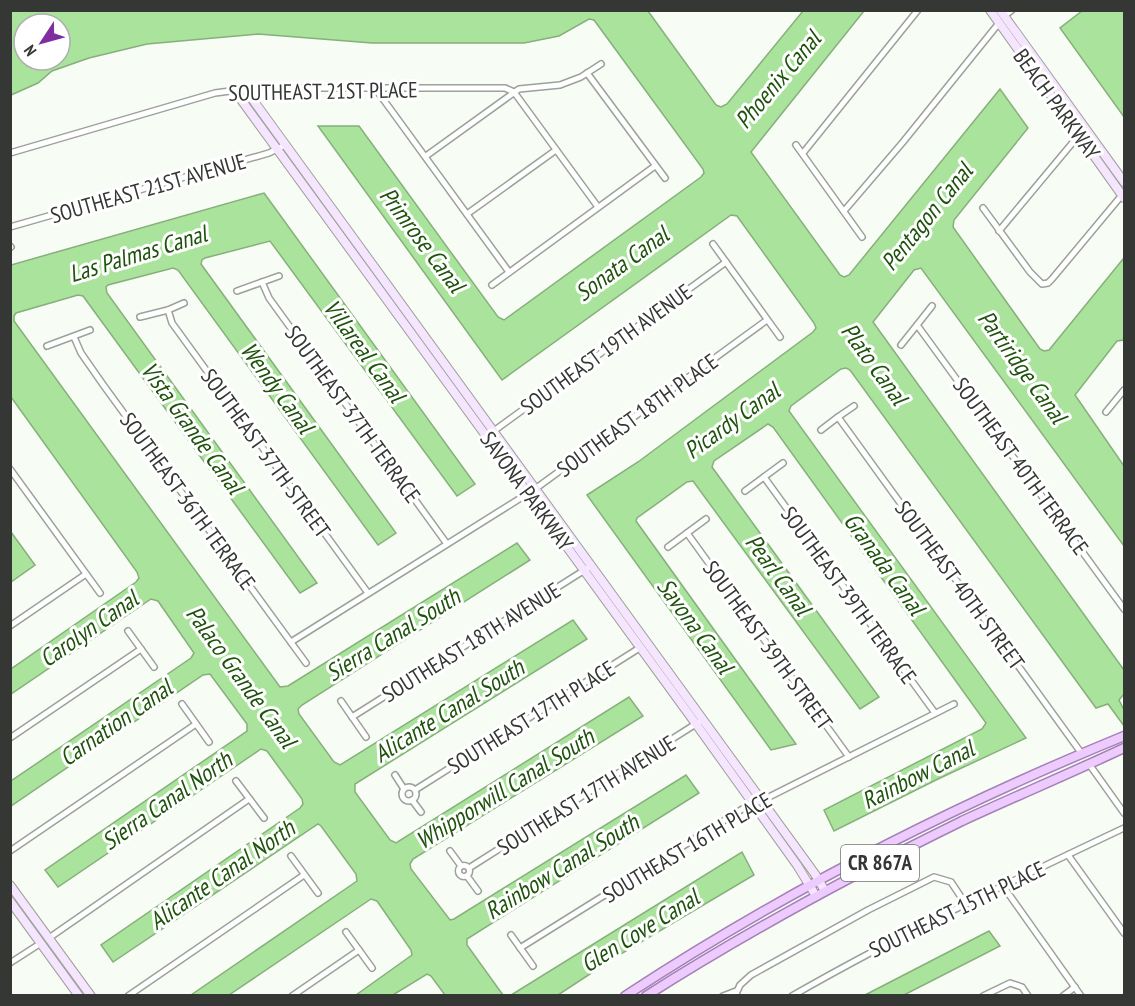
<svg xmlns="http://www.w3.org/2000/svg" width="1135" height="1006" viewBox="0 0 1135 1006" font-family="'PT Sans Narrow',sans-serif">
	<rect width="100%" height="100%" fill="#f7fdf5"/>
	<g fill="#aae39b" stroke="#87af7c" stroke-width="1.5" fill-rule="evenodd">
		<path d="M10 11H648L716 105 721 107 727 104 803 11H864L751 152 840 275 844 277 849 275 1000 89 1028 128 954 220 953 227 1040 349 1044 351 1049 350 1123 259 1124 262V340L1117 341 1075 395 1124 466V546L921 268 914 270 873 322 1124 670V694L1119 700 1124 710V726L1108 704 1096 708 850 370 846 368 841 369 791 406 789 411 1026 738 938 779 834 831 824 810 982 729 986 723 773 427 768 424 714 461 712 467 879 697 860 709 693 481 687 482 637 518 636 521 796 744 771 750 587 495 638 462 813 332 816 328 814 323 737 216 731 215 502 380 318 126H359L498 317 504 320 701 177 704 173 703 169 594 20 589 19 559 36 524 43H372L258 34 147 44 89 58 52 71 38 83 11 95ZM24 24H60V60H24Z"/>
		<path d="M1082 11H1124V117L1060 28Z"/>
		<path d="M264 193 475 484 457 496 270 241 205 258 202 260 201 264 396 533 378 545 178 270 173 268 108 285 106 287 107 293 317 583 300 593 83 296 78 295 16 313 14 316V321L280 687 288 686 517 543 530 560 302 705 298 709 299 714 334 762 340 765 573 620 587 639 355 784V792L390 840 396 843 629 697 643 716 413 859 410 864 411 869 450 920 454 919 686 775 699 793 467 939V945L503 995H445L431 976 427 974 393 995H356L412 955 411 950 377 901 371 899 229 995H191L357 881 356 874 321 826 318 824 113 962 101 945 300 808 303 804 302 799 267 751 261 749 58 887 45 870 247 731V724L210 674 203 675 11 806V781L191 658 194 653 158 601 151 599 11 694V669L136 582 139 578 137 572 11 397V265Z"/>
		<path d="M11 532 35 565 11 582H10Z"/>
		<path d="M742 852 754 875 619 955 558 995H511Z"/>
		<path d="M989 931 1000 946 904 995H865Z"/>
	</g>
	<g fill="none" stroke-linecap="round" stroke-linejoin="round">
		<defs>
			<g id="street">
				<path d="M1004 16 1012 10"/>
				<path d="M587 73 665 178"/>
				<path d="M375 88 509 272"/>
				<path d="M514 92 598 207"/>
				<path d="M796 145 862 237"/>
				<path d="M10 153 215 93 253 88H505L514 92"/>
				<path d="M803 153 918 10"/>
				<path d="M426 156 519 89 560 85 581 77 601 64"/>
				<path d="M983 208 1030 272 1042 284 1048 283 1052 279 1122 195"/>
				<path d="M844 211 903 142 999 23"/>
				<path d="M467 214 556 150"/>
				<path d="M10 227 269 153 285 145"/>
				<path d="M999 231 1079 135"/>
				<path d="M713 244 780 337"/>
				<path d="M10 246 11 247"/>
				<path d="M262 282 269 298 447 544"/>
				<path d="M492 285 655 166"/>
				<path d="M237 291 279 276"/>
				<path d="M932 306 917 325 1124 609"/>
				<path d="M168 310 172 323 368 593"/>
				<path d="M140 317 168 310 184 303"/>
				<path d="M74 337 81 353 104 386 306 663"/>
				<path d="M901 345 917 325"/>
				<path d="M47 346 90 330"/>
				<path d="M1106 412 1124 390"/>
				<path d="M838 417 854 406"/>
				<path d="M821 430 838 417 1082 754"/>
				<path d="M491 433 726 262"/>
				<path d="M10 469 100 593"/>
				<path d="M764 477 935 713"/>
				<path d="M745 491 783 463"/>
				<path d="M687 533 849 757"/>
				<path d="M668 547 706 519"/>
				<path d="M10 626 86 574"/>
				<path d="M128 631 154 667"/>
				<path d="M291 642 535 489 767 320"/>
				<path d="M341 701 366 737"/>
				<path d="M182 704 209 742"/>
				<path d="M352 717 591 566"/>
				<path d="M10 738 141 649"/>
				<path d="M1089 764 1124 813"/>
				<path d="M395 775 404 789"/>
				<path d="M236 781 264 818"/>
				<circle cx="409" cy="794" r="7"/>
				<path d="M415 790 641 647"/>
				<path d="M412 800 421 812"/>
				<path d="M10 851 196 724"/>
				<path d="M450 851 461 866"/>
				<path d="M1068 855 1124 933"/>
				<path d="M291 856 318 893"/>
				<circle cx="464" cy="871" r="5.5"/>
				<path d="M469 868 702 720"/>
				<path d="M467 876 478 891"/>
				<path d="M1003 886 1081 996"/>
				<path d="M346 932 372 968"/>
				<path d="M511 935 533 966"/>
				<path d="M49 938 249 799"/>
				<path d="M520 948 752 803 761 801 954 704"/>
				<path d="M10 963 41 943"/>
				<path d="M128 996 304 875"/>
				<path d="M292 996 359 950"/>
				<path d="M723 996 736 991"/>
				<path d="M735 996 740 985 751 975 868 910 934 877 951 882 965 903"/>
				<path d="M792 996C900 934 1012 881 1124 828"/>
				<path d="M983 996 1010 983 1022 987 1028 996"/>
				<path d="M1063 996 1075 987"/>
			</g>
			<g id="secondary">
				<path d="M990 10 1124 198"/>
				<path d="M1000 10 1124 182"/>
				<path d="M245 89 815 874 825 891"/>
				<path d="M234 90 696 724 797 865 816 896"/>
				<path d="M10 885 91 996"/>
				<path d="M10 901 79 996"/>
			</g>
			<g id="primary">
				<path d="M625 996C782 893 951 807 1124 736"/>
				<path d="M646 996C748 931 854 874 962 821 1016 796 1071 773 1124 748"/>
			</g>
		</defs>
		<use href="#street" stroke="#9ca19a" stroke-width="8"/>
		<use href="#secondary" stroke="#9ca19a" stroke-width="10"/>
		<use href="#primary" stroke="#a581b7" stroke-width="11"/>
		<use href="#street" stroke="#fff" stroke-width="5"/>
		<use href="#secondary" stroke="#f6e5fe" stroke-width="8"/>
		<use href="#primary" stroke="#eecbfe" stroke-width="8"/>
	</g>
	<g text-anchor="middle" stroke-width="6" stroke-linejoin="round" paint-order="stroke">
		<rect fill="#fff" stroke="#717371" stroke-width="1.5" x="841" y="845" width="78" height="36" rx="4.5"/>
		<g font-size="21" font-weight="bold" fill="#343734">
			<text x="880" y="870">CR 867A</text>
		</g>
		<g font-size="22" fill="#343734" stroke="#fff">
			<text transform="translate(323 91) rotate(-1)" y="8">SOUTHEAST 21ST PLACE</text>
			<text transform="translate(1057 104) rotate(54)" y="8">BEACH PARKWAY</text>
			<text transform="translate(148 188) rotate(-16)" y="8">SOUTHEAST 21ST AVENUE</text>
			<text transform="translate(606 349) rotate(-36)" y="8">SOUTHEAST 19TH AVENUE</text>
			<text transform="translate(353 414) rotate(54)" y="8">SOUTHEAST 37TH TERRACE</text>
			<text transform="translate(637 415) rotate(-36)" y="8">SOUTHEAST 18TH PLACE</text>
			<text transform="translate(266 453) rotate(54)" y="8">SOUTHEAST 37TH STREET</text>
			<text transform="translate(1021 466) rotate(54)" y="8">SOUTHEAST 40TH TERRACE</text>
			<text transform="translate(527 491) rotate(54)" y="8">SAVONA PARKWAY</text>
			<text transform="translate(188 501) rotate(54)" y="8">SOUTHEAST 36TH TERRACE</text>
			<text transform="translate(960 585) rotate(54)" y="8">SOUTHEAST 40TH STREET</text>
			<text transform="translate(849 595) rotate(54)" y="8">SOUTHEAST 39TH TERRACE</text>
			<text transform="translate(471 642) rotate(-32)" y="8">SOUTHEAST 18TH AVENUE</text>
			<text transform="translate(768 645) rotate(54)" y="8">SOUTHEAST 39TH STREET</text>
			<text transform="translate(531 717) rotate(-32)" y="8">SOUTHEAST 17TH PLACE</text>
			<text transform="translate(586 795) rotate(-32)" y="8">SOUTHEAST 17TH AVENUE</text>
			<text transform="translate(687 847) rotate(-31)" y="8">SOUTHEAST 16TH PLACE</text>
			<text transform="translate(957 909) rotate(-26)" y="8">SOUTHEAST 15TH PLACE</text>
		</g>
		<g font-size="24" font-style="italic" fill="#1e530c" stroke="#fff">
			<text transform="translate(778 80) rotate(-50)" y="8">Phoenix Canal</text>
			<text transform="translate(927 217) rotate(-51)" y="8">Pentagon Canal</text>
			<text transform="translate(422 240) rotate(53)" y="8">Primrose Canal</text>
			<text transform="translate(138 254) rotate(-17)" y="8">Las Palmas Canal</text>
			<text transform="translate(622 264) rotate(-36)" y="8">Sonata Canal</text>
			<text transform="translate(364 351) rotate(54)" y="8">Villareal Canal</text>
			<text transform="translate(874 364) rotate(54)" y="8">Plato Canal</text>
			<text transform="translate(1022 367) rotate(54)" y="8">Partiridge Canal</text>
			<text transform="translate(277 388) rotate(54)" y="8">Wendy Canal</text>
			<text transform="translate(732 421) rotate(-36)" y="8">Picardy Canal</text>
			<text transform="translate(192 428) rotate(54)" y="8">Vista Grande Canal</text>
			<text transform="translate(884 564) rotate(54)" y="8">Granada Canal</text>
			<text transform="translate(778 575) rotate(54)" y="8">Pearl Canal</text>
			<text transform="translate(695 626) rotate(54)" y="8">Savona Canal</text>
			<text transform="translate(89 629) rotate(-35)" y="8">Carolyn Canal</text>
			<text transform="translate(393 635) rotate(-32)" y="8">Sierra Canal South</text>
			<text transform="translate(241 677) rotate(54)" y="8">Palaco Grande Canal</text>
			<text transform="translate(449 711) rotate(-32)" y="8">Alicante Canal South</text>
			<text transform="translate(116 723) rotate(-35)" y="8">Carnation Canal</text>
			<text transform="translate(918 775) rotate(-27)" y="8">Rainbow Canal</text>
			<text transform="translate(505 789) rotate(-32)" y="8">Whipporwill Canal South</text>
			<text transform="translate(167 801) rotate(-35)" y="8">Sierra Canal North</text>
			<text transform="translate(562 867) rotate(-32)" y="8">Rainbow Canal South</text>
			<text transform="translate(222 875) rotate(-35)" y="8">Alicante Canal North</text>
			<text transform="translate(640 931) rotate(-32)" y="8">Glen Cove Canal</text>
		</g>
	</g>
	<rect width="1135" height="1006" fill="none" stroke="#343734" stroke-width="24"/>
	<g transform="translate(42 42) rotate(234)"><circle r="28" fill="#ffffff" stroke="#aeafae" stroke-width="1.5"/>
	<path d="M0-4.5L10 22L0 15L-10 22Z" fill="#7e2e9e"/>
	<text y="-9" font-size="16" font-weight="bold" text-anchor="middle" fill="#343734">N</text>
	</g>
</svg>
